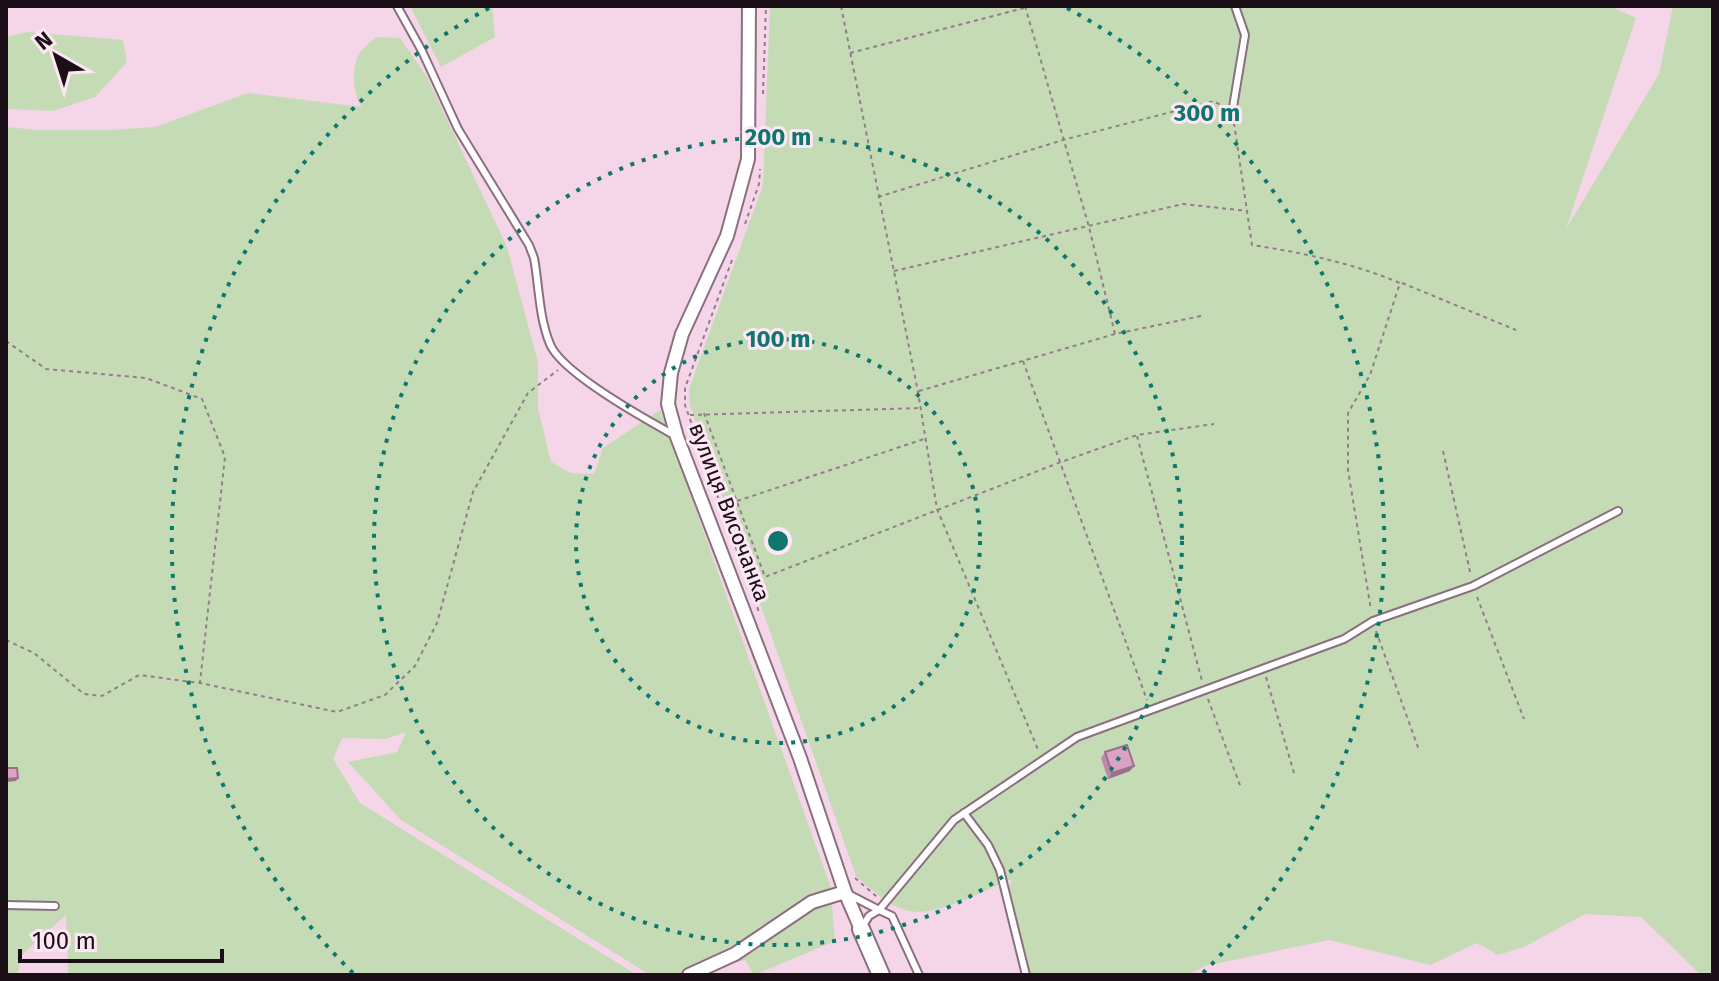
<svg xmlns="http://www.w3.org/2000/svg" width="1719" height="981" viewBox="0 0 1719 981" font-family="'Fira Sans',sans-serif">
	<rect width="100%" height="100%" fill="#f5d6e8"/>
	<g fill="#c5dbb6">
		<path d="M410 6H492L495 37 441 67Z"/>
		<path d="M770 6H1610L1636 18 1566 229 1659 74 1673 6H1713V975H1701L1641 917 1585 914 1524 947 1498 955 1477 943 1430 965 1329 940 1205 966 1189 975H1030L1008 891 1012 879C985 890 937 917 909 911 889 907 871 889 856 876L690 405 689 389 763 185Z"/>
		<path d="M27 32 123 40 127 62 95 97 53 111 6 109V37Z"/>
		<path d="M376 37 400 38 427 77 507 247 538 362V408L551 462 571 473 594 474 603 448 660 410 830 885 835 941 754 975 745 960 679 975H650L401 820 348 762 397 752 406 732 386 739 342 738 333 759 360 803 637 975H68L66 915 22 955 17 975H6V127L38 130H109L155 127 248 93 362 107C352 95 351 65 361 51 365 46 371 42 376 37Z"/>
	</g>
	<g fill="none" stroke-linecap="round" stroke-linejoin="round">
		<defs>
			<g id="service">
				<path d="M397 6 422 51 458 129 529 245 534 258C539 285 539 318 550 344 561 372 645 419 674 435"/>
				<path d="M1232 113 1245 35 1235 6"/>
				<path d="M964 813 988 845 1000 870 1026 975"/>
				<path d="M848 894 879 910 954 820 1077 737 1344 639 1373 621 1473 586 1618 511"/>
				<path d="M6 905 55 906"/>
				<path d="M862 927 869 916 879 910 892 916 919 975"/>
			</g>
			<g id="minor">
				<path d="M749 6 748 159 727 236 682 334 671 373 668 404 677 437 800 758 845 892 861 929"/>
				<path d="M689 975 735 954 812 902 845 892"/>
			</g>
			<path id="tertiary" d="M861 929 881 975"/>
		</defs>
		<use href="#service" stroke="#8b6f7f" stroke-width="10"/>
		<use href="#minor" stroke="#8b6f7f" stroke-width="16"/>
		<use href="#tertiary" stroke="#8b6f7f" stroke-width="20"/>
		<g stroke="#937d8a" stroke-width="2" stroke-dasharray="4 4" stroke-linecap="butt">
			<path d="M841 6 918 392 937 509 1039 752"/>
			<path d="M1025 6 1089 227 1115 334"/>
			<path d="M850 53 1024 8"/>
			<path d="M763 94 766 6"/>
			<path d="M1234 123 1252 245C1304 253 1352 263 1400 283L1370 375 1348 413V470L1371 610"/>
			<path d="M878 197 1063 140 1214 101 1222 106"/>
			<path d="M745 224 759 184 760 169"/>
			<path d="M732 260 685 388V405L759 612"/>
			<path d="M894 271 1183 204 1248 211"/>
			<path d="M1402 283 1516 330"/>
			<path d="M6 341 46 369 146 378 202 399 225 457 200 682"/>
			<path d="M1023 361 1147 700"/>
			<path d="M919 391 1115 334 1201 316"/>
			<path d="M704 413 765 577 1061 462 1137 435 1214 424"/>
			<path d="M690 415 920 408"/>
			<path d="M1137 436 1202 681"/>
			<path d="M1443 451 1471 576"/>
			<path d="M722 506 924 439"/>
			<path d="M1477 597 1524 719"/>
			<path d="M1376 631 1419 750"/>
			<path d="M6 640 34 653 84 694 102 696 139 675 200 683 337 712 385 695 415 666 437 623 473 492 528 393 558 370"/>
			<path d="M1266 677 1294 773"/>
			<path d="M1208 699 1241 788"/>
			<path d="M855 878 877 897"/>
		</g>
		<use href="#service" stroke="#fff" stroke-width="6"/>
		<use href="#minor" stroke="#fff" stroke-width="12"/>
		<use href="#tertiary" stroke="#fff" stroke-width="16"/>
	</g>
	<path fill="#bc8ba9" d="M1105 752 1130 771 1108 779 1101 758Z"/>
	<g fill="#997189">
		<path d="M1134 766 1130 771 1108 779 1112 773Z"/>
		<path d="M18 778 16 781 6 782 7 779Z"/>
	</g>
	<g fill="#dba2c4" stroke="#997189" stroke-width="2">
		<path d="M1127 745 1134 766 1112 773 1105 752Z"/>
		<path d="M6 768H17L18 778 7 779Z"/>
	</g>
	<g fill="none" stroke="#0f766e" stroke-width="4" stroke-dasharray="4 8">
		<circle cx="778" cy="541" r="202"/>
		<circle cx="778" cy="541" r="404"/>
		<path d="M353 973A606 606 0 0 1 489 8M1067 8A606 606 0 0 1 1203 973"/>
	</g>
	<g text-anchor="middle" stroke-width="6" stroke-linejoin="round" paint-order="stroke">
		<g font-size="22" fill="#1a0f16" stroke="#ffe6f4">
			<text transform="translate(730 512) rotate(69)" y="8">вулиця Височанка</text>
		</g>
	</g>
	<circle cx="778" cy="541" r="12" fill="#0f766e" stroke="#ffe6f4" stroke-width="4"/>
	<g font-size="24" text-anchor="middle" font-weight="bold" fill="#0f766e" stroke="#ffe6f4" stroke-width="6" stroke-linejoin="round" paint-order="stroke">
		<text x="1207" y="121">300 m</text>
		<text x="778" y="145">200 m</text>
		<text x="778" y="347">100 m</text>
	</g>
	<rect width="1719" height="981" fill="none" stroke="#1a0f16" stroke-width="16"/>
	<g transform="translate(56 56) rotate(321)" stroke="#ffe6f4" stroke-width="6" paint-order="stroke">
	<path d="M0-6L14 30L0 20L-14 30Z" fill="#1a0f16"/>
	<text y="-12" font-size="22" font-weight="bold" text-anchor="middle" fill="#1a0f16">N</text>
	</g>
	<path d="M20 949v12h202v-12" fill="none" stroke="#1a0f16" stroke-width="4"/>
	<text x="32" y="949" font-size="24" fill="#1a0f16" stroke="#ffe6f4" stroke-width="6" paint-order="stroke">100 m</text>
</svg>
